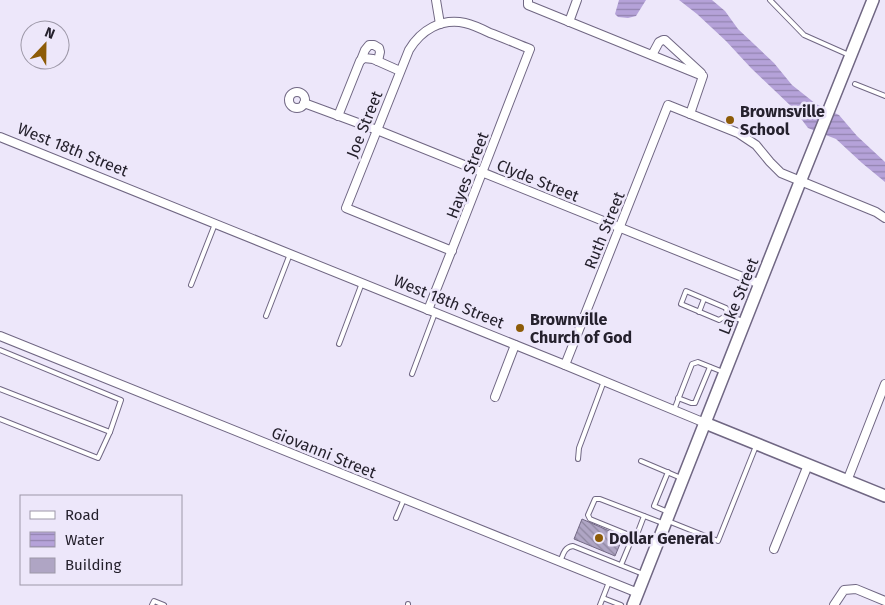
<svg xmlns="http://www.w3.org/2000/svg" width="885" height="605" viewBox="0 0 885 605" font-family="'Fira Sans',sans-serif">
	<defs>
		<pattern id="water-rules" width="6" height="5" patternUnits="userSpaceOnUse" patternTransform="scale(1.25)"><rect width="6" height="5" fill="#b5a2d9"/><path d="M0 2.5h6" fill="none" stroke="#9384b0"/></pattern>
		<pattern id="building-back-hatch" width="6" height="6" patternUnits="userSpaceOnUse" patternTransform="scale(1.25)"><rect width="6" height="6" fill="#afa5c4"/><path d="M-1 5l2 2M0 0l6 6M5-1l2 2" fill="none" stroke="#8e86a0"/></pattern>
	</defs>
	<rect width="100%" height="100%" fill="#ede7fa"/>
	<g fill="url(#water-rules)">
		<path d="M619 0H646L636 16 628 18 618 17 615 14Z"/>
		<path d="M679 0H712L725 11 738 29 774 63 792 85 816 104 839 115 857 136 885 162V182L862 163 836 139 808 128 793 108 751 68 726 41 697 14Z"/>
	</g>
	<path fill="url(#building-back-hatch)" stroke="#736985" d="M582 519 623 537 615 556 574 539Z"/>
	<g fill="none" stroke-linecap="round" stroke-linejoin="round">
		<defs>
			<g id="lane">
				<path d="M770 0 804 35 849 55"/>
				<path d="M855 84 885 96"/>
				<path d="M191 285 215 224"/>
				<path d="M686 291 726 308 727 315 719 320 681 304Z"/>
				<path d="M699 312 704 299"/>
				<path d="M727 315 743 321"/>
				<path d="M266 316 290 254"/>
				<path d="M339 344 362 283"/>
				<path d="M0 350 121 400 110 432 0 389"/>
				<path d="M412 374 435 313"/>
				<path d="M678 398 691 403H695L710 367"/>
				<path d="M674 410 692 364 698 362 723 372"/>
				<path d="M0 419 98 458 110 432"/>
				<path d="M578 459 579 448 604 381"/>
				<path d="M641 461 681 478"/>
				<path d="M668 472 654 506 668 512"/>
				<path d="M396 518 404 499"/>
				<path d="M668 521 718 541 756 446"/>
				<path d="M636 537 644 516"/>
				<path d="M654 545 590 519 588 515 595 499H600L665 524"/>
				<path d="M560 562C563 555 564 547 573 546L643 574"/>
				<path d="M621 565 631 541"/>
				<path d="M603 598 621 605"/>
				<path d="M152 605 154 601 164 605"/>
				<path d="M408 605V604"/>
				<path d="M600 605 609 582"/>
			</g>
			<g id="street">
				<path d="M436 0 440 24"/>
				<path d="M528 0V5L703 76 690 114"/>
				<path d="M569 22 577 0"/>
				<path d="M652 55 659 42 663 40H665L701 73"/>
				<path d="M361 60 365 50 369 45H374L379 48 380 52 378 61"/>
				<circle cx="297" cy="100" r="8"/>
				<path d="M304 103 377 130 760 284"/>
				<path d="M338 116 360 61 364 58 373 59 400 71"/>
				<path d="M0 137 565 365 705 423"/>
				<path d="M428 310C463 223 496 136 530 49 517 44 504 38 490 33 482 29 474 25 465 23 441 18 421 30 409 50L346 208 452 251"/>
				<path d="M0 336 638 593"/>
				<path d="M565 365 668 105 738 133 756 145 770 162 781 173 876 212 885 218"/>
				<path d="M495 397 515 345"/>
				<path d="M847 481 885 384"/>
				<path d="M774 549 808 465"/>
				<path d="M834 605 844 590 856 589 885 601"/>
			</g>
			<g id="secondary">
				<path d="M705 423 885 496"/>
				<path d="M633 605 800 182 873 0"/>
			</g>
		</defs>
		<use href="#lane" stroke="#706783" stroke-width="6"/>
		<use href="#street" stroke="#706783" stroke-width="10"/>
		<use href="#secondary" stroke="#706783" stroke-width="14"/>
		<use href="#lane" stroke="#fff" stroke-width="4"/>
		<use href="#street" stroke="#fff" stroke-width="8"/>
		<use href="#secondary" stroke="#fff" stroke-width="11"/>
	</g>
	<g fill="#8d5b07" stroke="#ede7fa" stroke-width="2">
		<circle cx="730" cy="120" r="5"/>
		<circle cx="520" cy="328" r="5"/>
		<circle cx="599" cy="538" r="5"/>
	</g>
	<g text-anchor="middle" stroke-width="5" stroke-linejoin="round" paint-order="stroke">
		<g font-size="16" font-weight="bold" fill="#25212d" stroke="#ede7fa" text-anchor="start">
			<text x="740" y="117">Brownsville<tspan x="740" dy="18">School</tspan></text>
			<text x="530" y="325">Brownville<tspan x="530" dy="18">Church of God</tspan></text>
			<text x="609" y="544">Dollar General</text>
		</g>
		<g font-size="16" fill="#25212d" stroke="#ede7fa">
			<text transform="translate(364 124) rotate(-68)" y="6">Joe Street</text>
			<text transform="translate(73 149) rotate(22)" y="6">West 18th Street</text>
			<text transform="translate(467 175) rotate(-69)" y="6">Hayes Street</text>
			<text transform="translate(538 180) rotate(22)" y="6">Clyde Street</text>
			<text transform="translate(604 230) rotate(-68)" y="6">Ruth Street</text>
			<text transform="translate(738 296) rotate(-68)" y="6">Lake Street</text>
			<text transform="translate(449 301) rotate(22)" y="6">West 18th Street</text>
			<text transform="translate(324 452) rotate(22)" y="6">Giovanni Street</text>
		</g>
	</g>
	<rect x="20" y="495" width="162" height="90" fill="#ede7fa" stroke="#9d98a8"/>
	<rect x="30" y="511" width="25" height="8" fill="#ffffff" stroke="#9d98a8"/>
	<text x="65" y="520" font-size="15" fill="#25212d">Road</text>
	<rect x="30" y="532" width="25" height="15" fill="url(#water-rules)" stroke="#9d98a8"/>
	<text x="65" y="545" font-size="15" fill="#25212d">Water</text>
	<rect x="30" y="558" width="25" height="15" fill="#afa5c4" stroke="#9d98a8"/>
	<text x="65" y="570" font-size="15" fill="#25212d">Building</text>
	<g transform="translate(45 45) rotate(22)"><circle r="24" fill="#ede7fa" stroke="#9d98a8"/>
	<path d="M0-4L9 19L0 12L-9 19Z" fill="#8d5b07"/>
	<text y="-8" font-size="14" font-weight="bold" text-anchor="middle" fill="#25212d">N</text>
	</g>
</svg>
